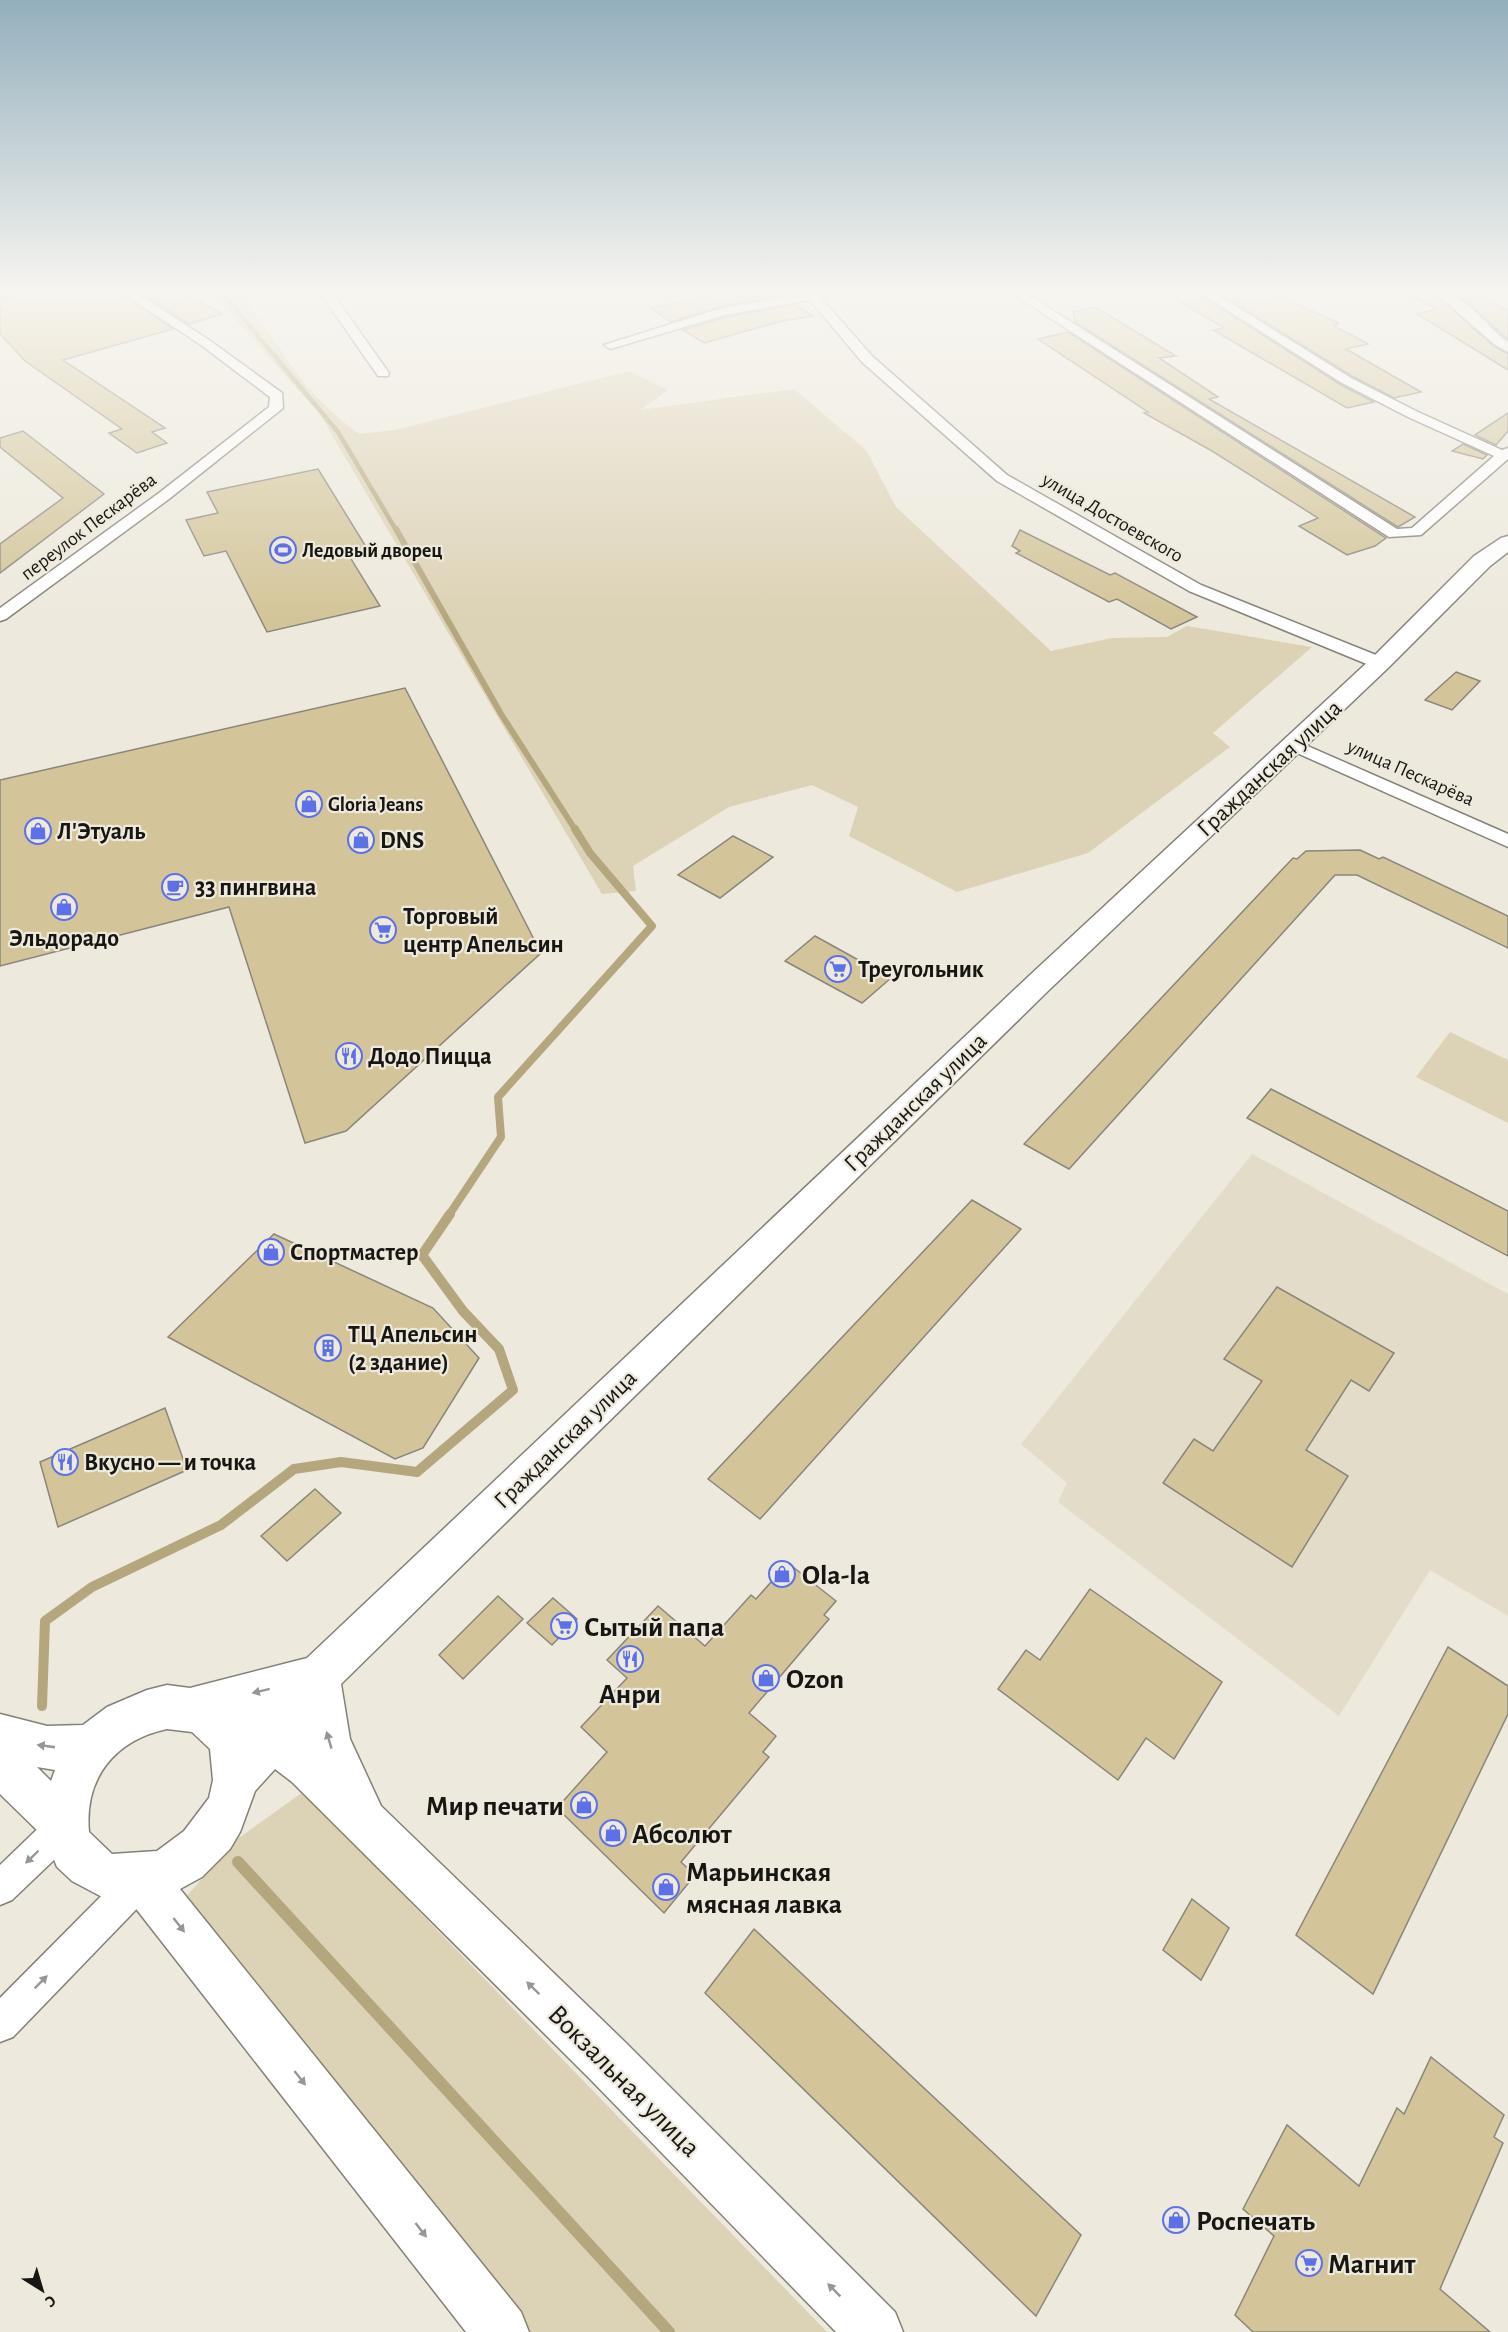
<svg xmlns="http://www.w3.org/2000/svg" width="1508" height="2332" viewBox="0 0 1508 2332" font-family="'Alegreya Sans',sans-serif">
	<rect width="100%" height="100%" fill="#ede9dd"/>
	<path fill="#e2dcc9" d="M1252 1154 1508 1294V1616L1430 1570 1339 1716 1058 1502 1067 1483 1021 1444Z"/>
	<g fill="#dcd2b5">
		<path d="M212 294H239C262 320 279 349 299 376 316 399 336 417 359 434L395 430 629 371 668 390 640 410 794 389 866 450 896 507 1051 651 1112 638 1167 637 1187 626 1312 647 1213 733 1230 747 1088 853 957 892 849 836 858 807 812 785 729 807 633 866 636 891 602 894 319 413Z"/>
		<path d="M1450 1032 1508 1060V1123L1416 1077Z"/>
		<path d="M303 1792 827 2332H520L163 1923 236 1840Z"/>
	</g>
	<g fill="none" stroke-linecap="round" stroke-linejoin="round">
		<path stroke="#b5a77d" stroke-width="4.5" d="M223 294 338 432 396 530"/>
		<path stroke="#b5a77d" stroke-width="6" d="M396 529 501 714 576 831"/>
		<path stroke="#b5a77d" stroke-width="8" d="M449 1215 501 1137 498 1097 652 926 590 853 575 829"/>
		<path stroke="#b5a77d" stroke-width="10" d="M42 1706 45 1621 92 1587 221 1525 294 1469 341 1462 417 1472 513 1390 499 1349 463 1311 422 1255 450 1214"/>
		<path stroke="#b5a77d" stroke-width="12" d="M238 1862 669 2332"/>
	</g>
	<g fill="#d3c599" stroke="#89867b" stroke-width="1.5">
		<path d="M16 294H122L173 329 63 360 165 428 152 432 167 443 137 453 109 433 122 429 25 361 0 334V298Z"/>
		<path d="M142 294H187L222 314 189 324Z"/>
		<path d="M716 294H737L746 299 772 294 783 295 719 307 671 322 651 308Z"/>
		<path d="M1234 294H1274L1339 323 1334 326 1368 344 1346 349 1421 392 1394 398 1352 376 1223 296Z"/>
		<path d="M1405 294H1435L1493 346 1508 354V370L1417 314 1437 309Z"/>
		<path d="M1451 294H1476L1508 311V339L1468 303Z"/>
		<path d="M1206 299 1341 385 1374 402 1347 408 1213 330 1224 328 1182 303Z"/>
		<path d="M796 305 813 316 782 321 704 343 683 330 726 317Z"/>
		<path d="M1095 307 1176 356 1159 358 1218 397 1209 399 1415 517 1398 527 1075 322 1073 312Z"/>
		<path d="M1068 332 1386 538 1375 546 1347 555 1299 526 1318 518 1212 451 1144 413 1148 412 1038 339Z"/>
		<path d="M1508 413V431L1496 445 1475 435Z"/>
		<path d="M23 431 104 494 0 573V544L63 498 0 447V438Z"/>
		<path d="M1463 444 1487 455 1483 459 1452 451Z"/>
		<path d="M318 469 368 550 348 554 380 606 267 632 226 551 204 556 186 520 218 513 207 492Z"/>
		<path d="M1020 530 1110 575 1115 573 1197 617 1171 629 1117 599 1109 602 1016 553 1020 551 1012 546Z"/>
		<path d="M1456 672 1480 681 1452 710 1425 700Z"/>
		<path d="M405 688 541 953 346 1131 305 1143 229 907 0 966V780Z"/>
		<path d="M733 836 773 857 720 898 678 875Z"/>
		<path d="M1360 850 1379 859 1383 857 1508 916V948L1357 875H1335L1069 1169 1024 1144 1293 858 1297 859 1306 851Z"/>
		<path d="M815 936 891 978 862 1003 785 961Z"/>
		<path d="M1271 1089 1508 1211V1256L1247 1118Z"/>
		<path d="M972 1200 1021 1229 760 1519 708 1479Z"/>
		<path d="M274 1234 433 1308 479 1358 423 1448 395 1459 168 1337Z"/>
		<path d="M1277 1287 1394 1353 1369 1391 1351 1380 1306 1450 1348 1476 1292 1567 1163 1483 1194 1439 1213 1451 1262 1381 1224 1359Z"/>
		<path d="M165 1408 187 1470 58 1527 40 1462Z"/>
		<path d="M315 1489 341 1513 287 1561 261 1536Z"/>
		<path d="M788 1563 836 1601 824 1615 829 1619 749 1713 776 1736 763 1752 769 1757 681 1862 695 1875 664 1913 557 1808 607 1752 581 1727 627 1678 607 1660 658 1606 705 1646 751 1595 756 1599Z"/>
		<path d="M1090 1589 1222 1682 1174 1759 1146 1738 1118 1780 998 1689 1026 1650 1040 1660Z"/>
		<path d="M498 1596 523 1619 463 1679 439 1655Z"/>
		<path d="M553 1598 577 1619 552 1645 527 1623Z"/>
		<path d="M1448 1647 1508 1686V1714L1373 1994 1296 1935Z"/>
		<path d="M1192 1899 1229 1928 1201 1980 1163 1950Z"/>
		<path d="M754 1929 1081 2235 1036 2316 705 1993Z"/>
		<path d="M1431 2057 1504 2115 1494 2137 1503 2143 1440 2289 1490 2332H1253L1235 2315 1274 2236 1243 2209 1287 2125 1359 2186 1397 2108 1404 2114Z"/>
	</g>
	<g fill="none" stroke-linecap="round" stroke-linejoin="round">
		<defs>
			<g id="street">
				<path d="M124 294H138L209 340 282 393 283 408 169 499 6 619 0 621V608L159 493 269 407 270 397 201 345Z"/>
				<path d="M321 294H333L389 373 388 376H378Z"/>
				<path d="M804 294H829L821 298 872 356 1007 475 1201 585 1386 659 1388 663 1386 667H1374L1189 591 997 481 862 362 810 300 725 315 610 349 604 345 719 309Z"/>
				<path d="M1013 294H1027L1397 529 1412 528 1494 456 1408 417 1342 383 1202 294H1216L1351 378 1418 412 1502 450 1508 448V459L1421 535 1389 537Z"/>
				<path d="M1437 294C1467 293 1485 326 1508 342V352L1494 344Z"/>
				<path d="M1294 740 1508 834V847L1288 749 1285 745Z"/>
				<path d="M65 1809 77 1814 82 1826 77 1838 12 1900 0 1905V1865L53 1814Z"/>
				<path d="M142 1862 154 1867 159 1879 154 1891 13 2037 0 2042V1998L130 1867Z"/>
			</g>
			<path id="secondary" d="M1508 536V552L1490 566 1388 668 1050 989 341 1684 350 1739 381 1806 625 2042 895 2312 903 2332H836L589 2078 292 1782 275 1769 255 1791 240 1832 230 1849 202 1877 180 1889 521 2312 529 2332H466L130 1901 106 1899 72 1881 57 1867 46 1839 0 1794V1714L47 1726 83 1725 107 1707 147 1690 167 1685 190 1688 307 1658 1030 975 1372 658 1474 556 1501 538ZM167 1729 192 1732 210 1749 213 1780 209 1798 184 1831 157 1851 112 1854 89 1832C84 1778 115 1740 167 1729ZM37 1767 55 1770 51 1781Z"/>
		</defs>
		<use href="#street" stroke="#848076" stroke-width="3"/>
		<use href="#secondary" stroke="#848076" stroke-width="3"/>
		<use href="#street" fill="#fff" fill-rule="evenodd"/>
		<use href="#secondary" fill="#fff" fill-rule="evenodd"/>
	</g>
	<defs><path id="oneway-solid" d="M-6-.8H1V-3.2L6.5 0L1 3.2V.8H-6Z" transform="scale(1.5)"/></defs>
	<g fill="#979694">
		<use href="#oneway-solid" transform="translate(261 1691) rotate(166)"/>
		<use href="#oneway-solid" transform="translate(329 1740) rotate(-106)"/>
		<use href="#oneway-solid" transform="translate(46 1746) rotate(-172)"/>
		<use href="#oneway-solid" transform="translate(32 1857) rotate(136)"/>
		<use href="#oneway-solid" transform="translate(179 1925) rotate(52)"/>
		<use href="#oneway-solid" transform="translate(41 1982) rotate(-45)"/>
		<use href="#oneway-solid" transform="translate(533 1988) rotate(-136)"/>
		<use href="#oneway-solid" transform="translate(300 2078) rotate(52)"/>
		<use href="#oneway-solid" transform="translate(421 2230) rotate(52)"/>
		<use href="#oneway-solid" transform="translate(834 2290) rotate(-135)"/>
	</g>
	<linearGradient id="sky" x2="0" y2="1"><stop stop-color="#93afbd"/><stop offset="0.47" stop-color="#f7f5f0"/><stop offset="1" stop-color="#f7f5f0" stop-opacity="0"/></linearGradient>
	<rect width="1508" height="620" fill="url(#sky)"/>
	<defs>
		<symbol id="stadium-ring" viewBox="-11 -11 22 22"><circle r="9.5" fill="#ede9dd" stroke="#5c71e8" stroke-width="1.5"/><path d="M0-5a6.5 5 0 1 0 0 10a6.5 5 0 1 0 0-10ZM-3.5-1.8h7v3.6h-7Z" fill="#5c71e8"/></symbol>
		<symbol id="shop-ring" viewBox="-11 -11 22 22"><circle r="9.5" fill="#ede9dd" stroke="#5c71e8" stroke-width="1.5"/><path d="M-5-2.5h2.3a2.7 3.5 0 0 1 5.4 0H5L5.5 6h-11ZM-1.5-2.5h3a1.5 2.3 0 0 0-3 0Z" fill="#5c71e8"/></symbol>
		<symbol id="cafe-ring" viewBox="-11 -11 22 22"><circle r="9.5" fill="#ede9dd" stroke="#5c71e8" stroke-width="1.5"/><path d="M-5.5-4.5H6V0H3Q3 3.5 0 3.5H-2.5Q-5.5 3.5-5.5 0ZM3-3.2v2h1.7v-2ZM-6 4.5H4V6H-6Z" fill="#5c71e8"/></symbol>
		<symbol id="supermarket-ring" viewBox="-11 -11 22 22"><circle r="9.5" fill="#ede9dd" stroke="#5c71e8" stroke-width="1.5"/><path d="M-6-5.5h2.5l.6 2H6L4.5 2H-2.5L-4.4-4H-6ZM-1.5 3.2a1.3 1.3 0 1 0 .1 0ZM3 3.2a1.3 1.3 0 1 0 .1 0Z" fill="#5c71e8"/></symbol>
		<symbol id="restaurant-ring" viewBox="-11 -11 22 22"><circle r="9.5" fill="#ede9dd" stroke="#5c71e8" stroke-width="1.5"/><path d="M-5-6h1v4h1v-4h1v4h1v-4h1v5L-1.5 .5V6h-2V.5L-5-1ZM5-6V6H3V1.5H1.5Q1.5-4 5-6Z" fill="#5c71e8"/></symbol>
		<symbol id="building-ring" viewBox="-11 -11 22 22"><circle r="9.5" fill="#ede9dd" stroke="#5c71e8" stroke-width="1.5"/><path d="M-4-6H4V6H1V3H-1V6H-4ZM-2.5-4.3h1.7v1.8h-1.7ZM.8-4.3h1.7v1.8H.8ZM-2.5-1h1.7V.8h-1.7ZM.8-1h1.7V.8H.8Z" fill="#5c71e8"/></symbol>
	</defs>
	<g fill-rule="evenodd">
		<use href="#stadium-ring" x="268" y="535" width="30" height="30"/>
		<use href="#shop-ring" x="294" y="789" width="30" height="30"/>
		<use href="#shop-ring" x="23" y="816" width="30" height="30"/>
		<use href="#shop-ring" x="346" y="825" width="30" height="30"/>
		<use href="#cafe-ring" x="160" y="872" width="30" height="30"/>
		<use href="#shop-ring" x="49" y="892" width="30" height="30"/>
		<use href="#supermarket-ring" x="368" y="915" width="30" height="30"/>
		<use href="#supermarket-ring" x="823" y="954" width="30" height="30"/>
		<use href="#restaurant-ring" x="334" y="1041" width="30" height="30"/>
		<use href="#shop-ring" x="256" y="1237" width="30" height="30"/>
		<use href="#building-ring" x="313" y="1333" width="30" height="30"/>
		<use href="#restaurant-ring" x="50" y="1447" width="30" height="30"/>
		<use href="#shop-ring" x="767" y="1559" width="30" height="30"/>
		<use href="#supermarket-ring" x="549" y="1611" width="30" height="30"/>
		<use href="#restaurant-ring" x="615" y="1644" width="30" height="30"/>
		<use href="#shop-ring" x="751" y="1663" width="30" height="30"/>
		<use href="#shop-ring" x="569" y="1790" width="30" height="30"/>
		<use href="#shop-ring" x="598" y="1818" width="30" height="30"/>
		<use href="#shop-ring" x="651" y="1872" width="30" height="30"/>
		<use href="#shop-ring" x="1161" y="2205" width="30" height="30"/>
		<use href="#supermarket-ring" x="1294" y="2248" width="30" height="30"/>
	</g>
	<g text-anchor="middle" stroke-width="4.5" stroke-linejoin="round" paint-order="stroke">
		<g font-size="20" fill="#171612" stroke="#ede9dd">
			<text transform="translate(1113 517) rotate(30)" y="7">улица Достоевского</text>
			<text transform="translate(88 526) rotate(-37)" y="7">переулок Пескарёва</text>
			<text transform="translate(1411 772) rotate(24)" y="7">улица Пескарёва</text>
		</g>
		<g font-size="20" font-weight="bold" fill="#171612" stroke="#ede9dd" text-anchor="start">
			<text x="302" y="557">Ледовый дворец</text>
			<text x="328" y="811">Gloria Jeans</text>
		</g>
		<g font-size="24" fill="#171612" stroke="#ede9dd">
			<text transform="translate(1269 768) rotate(-43)" y="8">Гражданская улица</text>
			<text transform="translate(915 1102) rotate(-44)" y="8">Гражданская улица</text>
			<text transform="translate(565 1439) rotate(-44)" y="8">Гражданская улица</text>
		</g>
		<g font-size="24" font-weight="bold" fill="#171612" stroke="#ede9dd" text-anchor="start">
			<text x="57" y="839">Л'Этуаль</text>
			<text x="380" y="848">DNS</text>
			<text x="195" y="895">33 пингвина</text>
			<text x="403" y="924">Торговый<tspan x="403" dy="28">центр Апельсин</tspan></text>
			<text x="64" y="946" text-anchor="middle">Эльдорадо</text>
			<text x="858" y="977">Треугольник</text>
			<text x="368" y="1064">Додо Пицца</text>
			<text x="290" y="1260">Спортмастер</text>
			<text x="348" y="1342">ТЦ Апельсин<tspan x="348" dy="28">(2 здание)</tspan></text>
			<text x="84" y="1470">Вкусно — и точка</text>
		</g>
		<g font-size="28" font-weight="bold" fill="#171612" stroke="#ede9dd" text-anchor="start">
			<text x="802" y="1584">Ola-la</text>
			<text x="584" y="1636">Сытый папа</text>
			<text x="786" y="1688">Ozon</text>
			<text x="630" y="1703" text-anchor="middle">Анри</text>
			<text x="564" y="1815" text-anchor="end">Мир печати</text>
			<text x="632" y="1843">Абсолют</text>
			<text x="686" y="1881">Марьинская<tspan x="686" dy="32">мясная лавка</tspan></text>
			<text x="1196" y="2230">Роспечать</text>
			<text x="1328" y="2273">Магнит</text>
		</g>
		<g font-size="28" fill="#171612" stroke="#ede9dd">
			<text transform="translate(625 2080) rotate(45)" y="10">Вокзальная улица</text>
		</g>
	</g>
	<g transform="translate(42 2290) rotate(143)" stroke="#ede9dd" stroke-width="4.5" paint-order="stroke">
	<path d="M0-4.5L10 22L0 15L-10 22Z" fill="#171612"/>
	<text y="-9" font-size="16" font-weight="bold" text-anchor="middle" fill="#171612">С</text>
	</g>
</svg>
